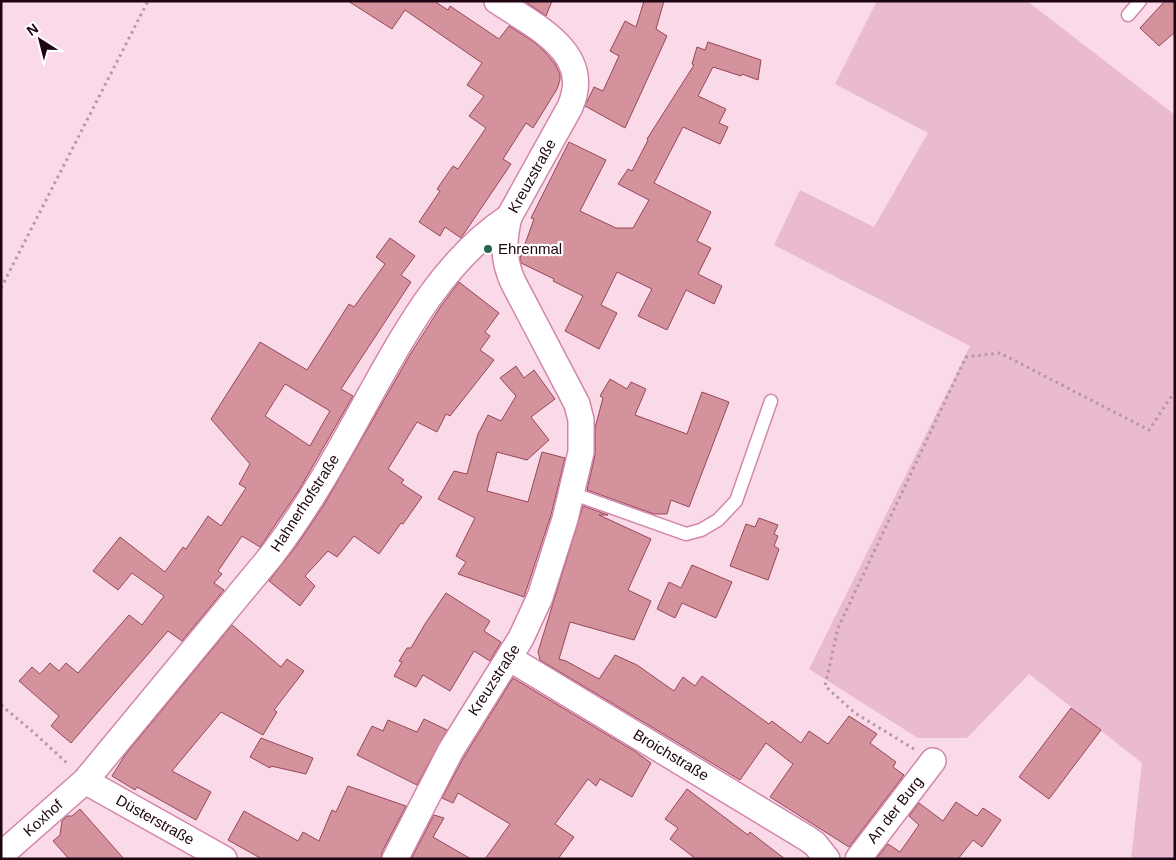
<svg xmlns="http://www.w3.org/2000/svg" width="1176" height="860" viewBox="0 0 1176 860" font-family="Arial,sans-serif">
	<rect width="100%" height="100%" fill="#fad9e8"/>
	<path fill="#eabad0" d="M877 1H1027L1175 115V859H1131L1142 763 1029 674 967 738H918L809 669 970 346 774 245 800 190 874 227 928 133 835 84Z"/>
	<g fill="#d4929c" stroke="#954857" fill-rule="evenodd">
		<path d="M348 1H434L448 10 450 6 499 39 509 26 534 42 546 53 555 64 560 74V80L557 89 533 128 526 123 503 159 511 164 461 238 445 227 440 236 419 222 440 191 437 189 453 166 458 169 486 128 469 116 484 96 467 85 482 63 405 10 392 29Z"/>
		<path d="M527 1H552L546 16 526 2Z"/>
		<path d="M644 1H664L656 29 667 36 625 128 585 106 594 87 603 91 619 56 610 51 625 21 636 27Z"/>
		<path d="M1165 1H1175V32L1159 46 1140 28Z"/>
		<path d="M708 42 761 60 758 80 742 74 741 76 713 67 698 96 726 109 719 123 728 127 720 144 683 127 654 183 711 212 697 241 711 248 698 274 722 286 714 304 686 290 667 330 638 316 652 289 617 272 601 305 617 313 599 349 565 331 583 296 553 281 554 279 521 263 520 258 534 219 531 218 569 142 606 160 580 211 616 228H633L649 200 618 184 628 169 632 171 648 140 647 139 694 65 692 64 697 47 705 50Z"/>
		<path d="M390 238 415 256 401 275 411 282 341 389 353 396 299 490 260 547 242 536 218 571 222 574 214 583 224 590 182 641 168 631 71 743 51 726 59 716 19 681 32 667 40 674 50 663 59 671 66 663 78 673 129 615 142 625 164 596 132 573 118 590 93 571 120 537 165 572 183 547 186 549 208 516 221 526 246 488 239 484 250 464 211 419 260 342 307 370 349 304 354 307 385 264 376 257ZM285 384 330 411 310 446 265 416Z"/>
		<path d="M459 282 499 313 485 332 490 336 480 350 494 360 450 416 446 414 437 432 417 422 388 469 404 480 401 483 422 497 403 524 401 523 379 554 354 536 337 557 328 551 305 576 315 586 300 606 269 581 297 545 324 505 411 353 441 306Z"/>
		<path d="M516 366 524 378 534 370 555 399 531 417 549 440 527 460 497 452 487 491 528 502 542 452 565 458 551 515 524 597 458 574 466 562 456 556 475 518 438 499 454 471 467 474 478 434 488 415 501 421 516 396 500 378Z"/>
		<path d="M610 379 627 389 631 382 646 389 635 415 687 434 702 392 729 402 689 507 671 500 667 514H654L587 490 595 455V428L603 398 600 396Z"/>
		<path d="M583 506 608 515H599L651 539 628 590 651 601 634 640 570 622 559 659 566 661 599 679 615 655 637 665 674 691 683 677 695 686 702 676 769 724 772 721 801 743 809 731 828 744 849 716 877 734 870 743 896 762 893 767 904 775 849 847 770 797 793 764 766 743 740 780 540 660 538 652Z"/>
		<path d="M759 518 778 525 774 534 778 536 774 546 779 549 768 580 730 566 746 524 755 527Z"/>
		<path d="M692 565 732 582 716 618 682 603 675 618 657 609 669 582 681 588Z"/>
		<path d="M446 593 490 621 484 631 501 642 490 661 474 651 450 691 423 675 416 687 394 676 402 662 399 661 407 648H411L425 624Z"/>
		<path d="M232 625 281 667 287 659 304 671 274 710 277 712 263 735 221 712 172 771 211 792 196 820 137 787 135 790 112 776 125 755Z"/>
		<path d="M513 678 636 752 651 763 632 797 600 779 596 786 588 779 555 824 574 837 558 859H485L510 824 458 793 453 803 442 798 464 757Z"/>
		<path d="M1071 708 1101 730 1049 799 1019 777Z"/>
		<path d="M424 719 447 730 417 785 357 755 372 726 383 731 388 720 417 732Z"/>
		<path d="M261 738 313 758 306 774 271 766 270 768 250 757Z"/>
		<path d="M348 786 406 806 382 852 381 859H262L228 840 244 811 298 841 303 832 319 841 332 810 336 812Z"/>
		<path d="M687 789 748 835 750 832 785 859H696L670 839 678 828 665 819Z"/>
		<path d="M956 802 977 816 983 808 1001 820 982 847 973 840 958 859H876L888 844 900 852 919 825 909 816 919 803 943 821Z"/>
		<path d="M80 809 124 859H69L53 841 60 835 62 821 67 816H72Z"/>
		<path d="M434 815 444 818 433 837 471 859H411Z"/>
	</g>
	<g fill="none" stroke-linecap="round" stroke-linejoin="round">
		<defs>
			<g id="lane">
				<path d="M1128 15 1140 1"/>
				<path d="M571 493 686 534 701 530 718 520 736 501 771 401"/>
			</g>
			<g id="street">
				<path d="M509 658 808 839 815 844 827 859"/>
				<path d="M85 781 224 859"/>
				<path d="M1 855 85 781 271 556C310 505 340 450 370 395 407 329 444 260 509 217"/>
				<path d="M395 859 451 750 521 638 540 597 565 519 581 452V420L577 404 513 282C503 260 503 241 509 217L570 107C594 52 534 26 497 1"/>
				<path d="M858 859 933 761"/>
			</g>
		</defs>
		<use href="#lane" stroke="#d386ac" stroke-width="15"/>
		<use href="#street" stroke="#d386ac" stroke-width="28"/>
		<g stroke="#b596a5" stroke-width="3" stroke-dasharray="2.5 4" stroke-linecap="butt">
			<path d="M1 288 148 1"/>
			<path d="M1 705 32 731 68 764"/>
			<path d="M914 749 855 713 825 686 838 628 966 357 1000 353 1149 430 1175 391"/>
		</g>
		<use href="#lane" stroke="#fff" stroke-width="12"/>
		<use href="#street" stroke="#fff" stroke-width="25"/>
	</g>
	<circle fill="#276551" stroke="#fff" stroke-width="2" cx="488" cy="249" r="5"/>
	<g text-anchor="middle" stroke-width="4.5" stroke-linejoin="round" paint-order="stroke">
		<g font-size="15" fill="#1f0513" stroke="#fff">
			<text transform="translate(532 176) rotate(-61)" y="5">Kreuzstraße</text>
			<text transform="translate(305 503) rotate(-57)" y="5">Hahnerhofstraße</text>
			<text transform="translate(494 680) rotate(-57)" y="5">Kreuzstraße</text>
			<text transform="translate(671 755) rotate(31)" y="5">Broichstraße</text>
			<text transform="translate(895 810) rotate(-52)" y="5">An der Burg</text>
			<text transform="translate(43 818) rotate(-42)" y="5">Koxhof</text>
			<text transform="translate(155 820) rotate(29)" y="5">Düsterstraße</text>
		</g>
		<g font-size="15" fill="#1f0513" stroke="#fff" text-anchor="start">
			<text x="498" y="254">Ehrenmal</text>
		</g>
	</g>
	<rect width="1176" height="860" fill="none" stroke="#1f0513" stroke-width="5"/>
	<g transform="translate(40 40) rotate(324)" stroke="#ffffff" stroke-width="4" paint-order="stroke">
	<path d="M0-4L9 19L0 12L-9 19Z" fill="#1f0513"/>
	<text y="-8" font-size="14" font-weight="bold" text-anchor="middle" fill="#1f0513">N</text>
	</g>
</svg>
